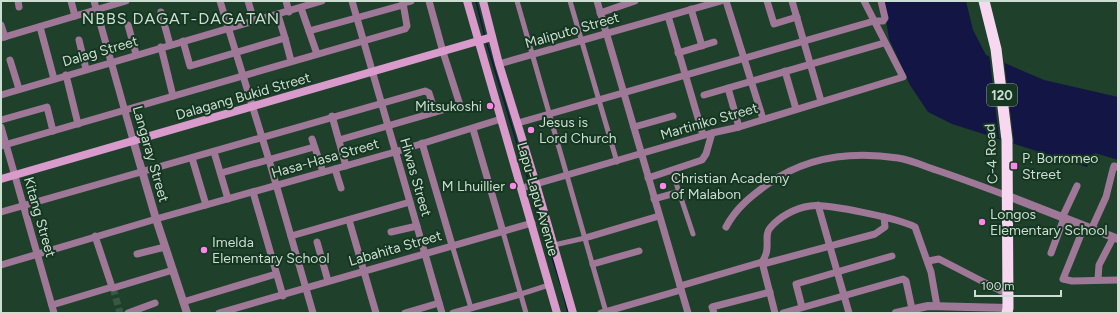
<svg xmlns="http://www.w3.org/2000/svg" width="1119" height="314" viewBox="0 0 1119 314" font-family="Figtree,sans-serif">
	<rect width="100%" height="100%" fill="#1f402b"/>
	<path fill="#131644" d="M883 1H966L973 30 986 55 1044 80 1118 97V160L1095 153 1087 167 952 124 928 112 910 85 889 39Z"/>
	<path fill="#1f402b" d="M989 53 1004 60 1014 143 999 138Z"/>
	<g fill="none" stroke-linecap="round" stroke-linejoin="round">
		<g stroke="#131644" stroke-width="1.5">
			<path d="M476 1 485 37"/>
			<path d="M487 44 529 183"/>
			<path d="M530 188 561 286"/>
			<path d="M563 293 568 313"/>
		</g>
		<path stroke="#395844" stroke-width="7" stroke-dasharray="7 3.5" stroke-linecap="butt" d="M113 288 120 313"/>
		<g stroke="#9f7897" stroke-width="5">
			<path d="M517 1 606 312"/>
			<path d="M570 1 617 162"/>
			<path d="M672 171 693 234"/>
			<path d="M503 232 526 313"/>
			<path d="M452 245 471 308"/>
			<path d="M554 245 585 238"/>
			<path d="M521 294 549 285"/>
		</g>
		<g stroke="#9f7897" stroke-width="7">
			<path d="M18 1 19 7"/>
			<path d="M71 1 75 16"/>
			<path d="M94 1 133 140"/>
			<path d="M220 1 269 160 313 313"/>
			<path d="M248 1 254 21"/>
			<path d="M286 1 289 12"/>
			<path d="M352 1 442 313"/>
			<path d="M597 1 688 313"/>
			<path d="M726 1 763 119"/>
			<path d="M767 1 774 24 797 17"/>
			<path d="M792 1 821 101"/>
			<path d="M301 8 317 54"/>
			<path d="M691 9 702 46"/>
			<path d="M161 12 170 45"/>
			<path d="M600 13 635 1"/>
			<path d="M278 15 285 38"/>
			<path d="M668 16 703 135"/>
			<path d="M1 25 5 37"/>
			<path d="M128 25 136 54"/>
			<path d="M40 27 54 79"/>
			<path d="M309 31 403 5"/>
			<path d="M1 38 126 1"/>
			<path d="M79 40 86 69"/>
			<path d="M183 41 190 66 285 38 291 61"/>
			<path d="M161 47 173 96"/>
			<path d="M678 53 714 42"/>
			<path d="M10 60 19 89"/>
			<path d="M499 64 721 1"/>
			<path d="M785 71 796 109"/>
			<path d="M66 75 78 124"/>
			<path d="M728 88 739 127"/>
			<path d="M1 95 322 1"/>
			<path d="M704 95 884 43"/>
			<path d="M332 116 346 166"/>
			<path d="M1 120 47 107 53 131"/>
			<path d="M518 123 874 21H883L885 18 881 1"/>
			<path d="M1 127 54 313"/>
			<path d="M634 127 673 116"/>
			<path d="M473 129 503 232"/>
			<path d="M312 139 323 172"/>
			<path d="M339 140 460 105 443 52 429 1"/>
			<path d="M422 143 452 245"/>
			<path d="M1 146 405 29 407 26 403 3 411 1"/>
			<path d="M214 152 228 199"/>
			<path d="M192 158 206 205"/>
			<path d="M335 169 341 188"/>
			<path d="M221 173 314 147"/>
			<path d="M648 178 702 160 706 154 712 133"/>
			<path d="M522 188 712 133 739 127 903 77 864 1"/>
			<path d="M253 192 283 296"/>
			<path d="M654 199 679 192"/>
			<path d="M818 205 849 313"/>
			<path d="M1 212 425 91 429 93 435 112"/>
			<path d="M1062 218 1077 186"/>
			<path d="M349 220 376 313"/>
			<path d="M726 227C736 208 751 196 768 184 807 156 851 151 898 158 911 160 924 166 936 170 960 178 984 187 1008 196"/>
			<path d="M1084 227 1063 279 1072 281 1118 280"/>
			<path d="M1091 230 1106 197 1113 169 1114 166 1118 167"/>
			<path d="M391 232 417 226"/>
			<path d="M291 236 410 202"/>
			<path d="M585 238 659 216"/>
			<path d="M317 242 328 281"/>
			<path d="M1051 253 1064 218"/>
			<path d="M137 254 165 247"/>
			<path d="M928 261 939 259 1001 291 1008 293"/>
			<path d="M762 262 775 313"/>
			<path d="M593 264 639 251"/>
			<path d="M763 264 875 234 885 227 884 217"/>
			<path d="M1 265 156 219 395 152 501 119"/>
			<path d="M1098 279 1099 265 1113 238"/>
			<path d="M680 286 762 262C772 248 763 236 770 228 779 217 795 208 810 206 825 203 901 219 915 227L931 272 937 306"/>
			<path d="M113 288 173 270"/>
			<path d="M183 302 276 274"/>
			<path d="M52 305 112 287 95 236"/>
			<path d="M802 307 796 284 892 256"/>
			<path d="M128 313 155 303"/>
			<path d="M219 313 532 223"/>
			<path d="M405 313 439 303"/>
			<path d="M453 313 521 294"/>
			<path d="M601 313 681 290"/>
			<path d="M714 313 712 307 770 292"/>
			<path d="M783 313 903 279 906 281 912 309"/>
		</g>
		<g stroke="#9f7897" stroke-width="8">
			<path d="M133 140 156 219 187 313"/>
			<path d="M1008 196 1118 239"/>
			<path d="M896 313 928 306 1008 308"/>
		</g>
		<g stroke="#d99bcc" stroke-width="8">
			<path d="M467 1 557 313"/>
			<path d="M483 1 499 64 536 184 573 313"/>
			<path d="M1 179 492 37"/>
		</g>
		<path stroke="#f8d8f1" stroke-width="11" d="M984 1 996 49 1007 140 1008 308 1007 313"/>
	</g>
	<g fill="#fb87e6" stroke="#153621" stroke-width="1.5">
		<circle cx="490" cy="106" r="4"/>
		<circle cx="531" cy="130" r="4"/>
		<rect x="1010" y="162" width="8" height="8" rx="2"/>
		<circle cx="513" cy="186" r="4"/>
		<circle cx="663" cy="186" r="4"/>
		<circle cx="982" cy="222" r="4"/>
		<circle cx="204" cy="250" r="4"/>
	</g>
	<g text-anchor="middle" stroke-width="4" stroke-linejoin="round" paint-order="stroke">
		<rect fill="#153621" stroke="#95ac9c" stroke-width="1" x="987" y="84" width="30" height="22" rx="3"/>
		<g font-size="13" font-weight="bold" fill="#ccded1">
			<text x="1002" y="100">120</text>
		</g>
		<g font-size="14" fill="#ccded1" stroke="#153621">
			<text transform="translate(572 30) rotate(-16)" y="5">Maliputo Street</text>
			<text transform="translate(100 51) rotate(-16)" y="5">Dalag Street</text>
			<text transform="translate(243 96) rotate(-16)" y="5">Dalagang Bukid Street</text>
			<text transform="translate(709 121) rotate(-16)" y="5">Martiniko Street</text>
			<text transform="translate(151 154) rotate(74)" y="5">Langaray Street</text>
			<text transform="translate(991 154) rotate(-93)" y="5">C-4 Road</text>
			<text transform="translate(325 158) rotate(-16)" y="5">Hasa-Hasa Street</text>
			<text transform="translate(416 177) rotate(74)" y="5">Hiwas Street</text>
			<text transform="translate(538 199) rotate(74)" y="5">Lapu-Lapu Avenue</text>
			<text transform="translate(40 217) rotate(74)" y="5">Kitang Street</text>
			<text transform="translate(395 248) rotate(-16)" y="5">Labahita Street</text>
		</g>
		<g font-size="14" fill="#ccded1" stroke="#153621" text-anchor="start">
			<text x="482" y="111" text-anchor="end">Mitsukoshi</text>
			<text x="539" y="127">Jesus is<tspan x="539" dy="16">Lord Church</tspan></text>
			<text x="1022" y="163">P. Borromeo<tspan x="1022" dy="16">Street</tspan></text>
			<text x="671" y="183">Christian Academy<tspan x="671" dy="16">of Malabon</tspan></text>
			<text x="505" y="191" text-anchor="end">M Lhuillier</text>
			<text x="990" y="219">Longos<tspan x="990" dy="16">Elementary School</tspan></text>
			<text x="212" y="247">Imelda<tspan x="212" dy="16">Elementary School</tspan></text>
		</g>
		<g font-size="16" letter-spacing="1" fill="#ccded1" stroke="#153621">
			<text x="181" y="24">NBBS DAGAT-DAGATAN</text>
		</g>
	</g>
	<rect width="1119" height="314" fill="none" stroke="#ccded1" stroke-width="4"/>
	<path d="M975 290v6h86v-6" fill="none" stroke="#ccded1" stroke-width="2"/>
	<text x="981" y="290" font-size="12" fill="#ccded1" stroke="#153621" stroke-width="3" paint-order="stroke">100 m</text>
</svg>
